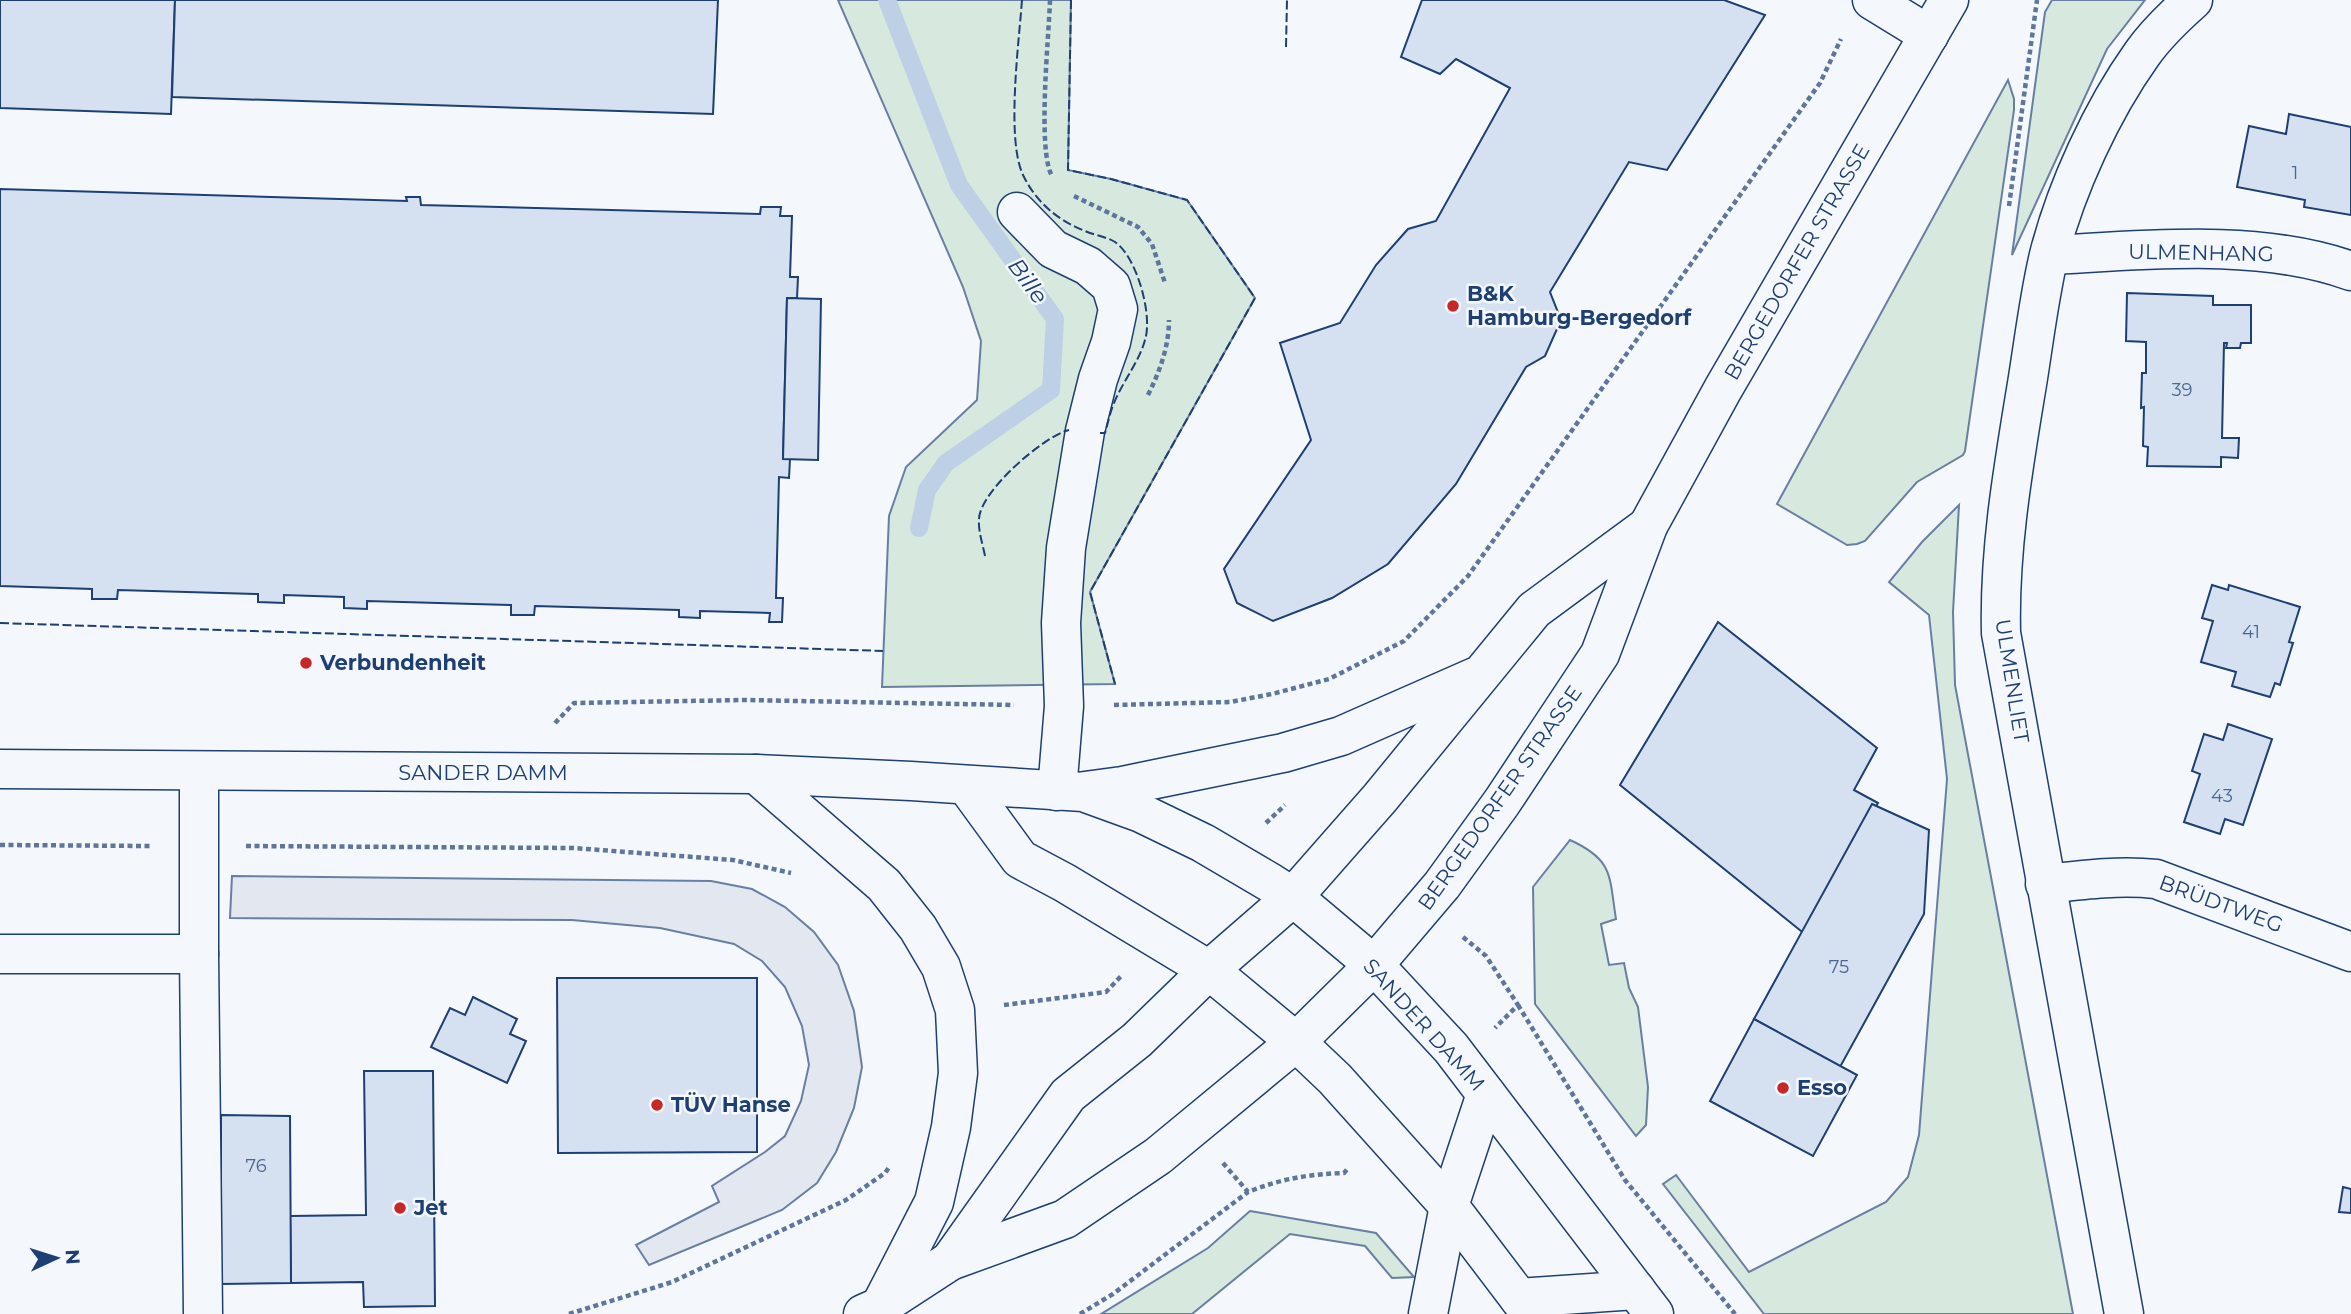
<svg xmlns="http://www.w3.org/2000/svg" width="2351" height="1314" viewBox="0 0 2351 1314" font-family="Montserrat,sans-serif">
	<rect width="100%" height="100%" fill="#f4f7fb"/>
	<g fill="#d7e8df" stroke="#687fa3" stroke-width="2">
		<path d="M838 0H1071L1068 170 1111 179 1187 200 1255 298 1090 592 1115 684 882 687 889 516 906 467 977 400 981 341 963 287Z"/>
		<path d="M2052 0H2145L2107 49 2012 255 2045 12Z"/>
		<path d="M2008 80 2014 99V110L1965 451 1963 455 1917 482 1865 541 1857 544 1847 545 1777 504Z"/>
		<path d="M1959 505 1953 612 1955 685 2073 1314H1764L1663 1184 1676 1175 1749 1272 1886 1202 1908 1177 1919 1135 1947 779 1929 615 1889 582 1922 542Z"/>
		<path d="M1570 840C1614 860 1609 876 1616 919L1601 924 1609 965 1624 963 1629 988 1638 1007 1648 1087 1646 1125 1636 1136 1535 1004 1533 887Z"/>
		<path d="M1250 1211 1376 1233 1414 1277 1392 1278 1365 1246 1290 1234 1192 1314H1101L1208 1248Z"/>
	</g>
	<path fill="#e3e8f0" stroke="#687fa3" stroke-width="2" d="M232 876 711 881 752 889 785 907 814 932 838 965 854 1011 862 1067 854 1108 836 1152 817 1183 782 1210 649 1265 636 1245 719 1202 712 1186 765 1152 785 1136 801 1101 809 1065 802 1026 785 987 762 961 734 944 660 928 572 920 230 918Z"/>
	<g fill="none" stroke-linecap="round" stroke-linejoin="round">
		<path stroke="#bed0e5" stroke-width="18" d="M887 0 959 185 1055 319 1051 390 946 463 927 490 919 528"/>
	</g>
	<g fill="#d5e0f0" stroke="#1d3f73" stroke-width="2">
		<path d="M0 0H175L171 114 0 108Z"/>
		<path d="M175 0H718L713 114 172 97Z"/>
		<path d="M1422 0H1724L1765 15 1667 170 1629 162 1550 292 1561 320 1545 356 1526 367 1456 484 1388 564 1332 598 1273 621 1237 603 1224 569 1311 440 1280 343 1340 323 1376 265 1408 229 1436 221 1510 88 1456 59 1440 74 1401 57Z"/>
		<path d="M2289 114 2351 127V215L2304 207 2305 200 2237 187 2249 126 2286 134Z"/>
		<path d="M0 189 407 201 406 197H420L421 205 760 214 761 207H781L780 216H792L790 277H798L797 298H787L783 459H790L789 478 779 477 776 598H783L782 622H769L770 613 700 611V618L679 617V610L535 606 534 615H511V605L367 601V609L344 608V597L284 595V603L258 602V594L118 590 117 599H92V589L0 586Z"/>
		<path d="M2127 293 2213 296V305H2251V343H2241L2240 348H2226L2227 343H2224L2222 438H2239L2238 458 2221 457V467L2147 466 2148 447 2143 446 2144 407 2141 408 2142 373H2146V342L2126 341Z"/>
		<path d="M787 298 821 299 818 460 783 459Z"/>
		<path d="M2212 585 2228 590 2229 585 2300 607 2289 642 2293 643 2280 685 2275 683 2270 697 2232 686 2236 672 2201 662 2213 621 2202 618Z"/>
		<path d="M1718 622 1877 748 1854 790 1878 803 1806 935 1620 785Z"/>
		<path d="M2228 724 2272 739 2243 825 2225 819 2220 834 2184 822 2200 774 2192 771 2204 734 2223 740Z"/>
		<path d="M1872 804 1929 830 1924 914 1840 1067 1754 1019Z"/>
		<path d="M557 978H757V1152L558 1153Z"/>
		<path d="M473 997 517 1019 510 1034 526 1041 507 1083 431 1047 450 1008 465 1015Z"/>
		<path d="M1754 1019 1857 1075 1813 1156 1710 1101Z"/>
		<path d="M364 1071H433L435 1306 364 1307 363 1282 291 1283 290 1216 366 1215Z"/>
		<path d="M221 1115 290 1116 291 1283 221 1284Z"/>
		<path d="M2343 1187 2351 1189V1213L2339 1212Z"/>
	</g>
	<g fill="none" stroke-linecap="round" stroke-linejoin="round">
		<defs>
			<g id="minor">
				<path d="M1872 0 1929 35"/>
				<path d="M1017 212 1053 249 1088 266 1111 286 1118 309 1111 342 1098 379 1085 431 1066 548 1061 623 1064 706 1057 791"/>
				<path d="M2050 255C2147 250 2258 238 2351 271"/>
				<path d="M2045 884C2081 880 2119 875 2156 879L2351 952"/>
				<path d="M0 954H199L203 1314"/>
				<path d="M199 954V771"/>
				<path d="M1519 1298 1636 1290"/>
				<path d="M1428 1314 1449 1206 1486 1094"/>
				<path d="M2124 1314 2001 633C1999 553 2012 475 2025 396 2033 350 2038 301 2049 255 2066 188 2102 110 2142 54 2156 34 2175 16 2193 0"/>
			</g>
			<g id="major">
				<path d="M0 769 756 774 911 781 1083 792 1141 813 1203 843 1271 883 1293 897 1374 965 1451 1048 1654 1314"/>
				<path d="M756 774 884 885 918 928 941 967 955 1010 958 1073 951 1127 934 1202 881 1305"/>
				<path d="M966 785 1020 859 1065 883 1209 970 1296 1042 1335 1079 1449 1206 1531 1314"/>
				<path d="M1085 791 1122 786 1283 753 1341 736 1475 677"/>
				<path d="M950 1261 1068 1095 1137 1040 1209 970 1293 897 1380 798 1534 610 1648 526"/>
				<path d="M863 1314 881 1306 950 1261 1065 1219 1158 1156 1296 1042 1374 965 1442 885 1502 802 1600 654 1648 526 1723 389 1949 0"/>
			</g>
		</defs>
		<use href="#minor" stroke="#1d3f73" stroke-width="41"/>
		<use href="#major" stroke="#1d3f73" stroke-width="41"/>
		<g stroke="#5e769c" stroke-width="4.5" stroke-dasharray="5 3.5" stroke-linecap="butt">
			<path d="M1050 0C1049 36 1037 150 1052 176"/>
			<path d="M1074 196 1138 227 1152 244 1165 283"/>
			<path d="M2009 206 2037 0"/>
			<path d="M1148 395C1160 371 1169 346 1169 320"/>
			<path d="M1114 705 1230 702 1272 694 1329 679 1404 641 1468 576 1820 83 1841 39"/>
			<path d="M555 723 574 703 745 700 1014 705"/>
			<path d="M1266 823 1285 805"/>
			<path d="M0 845 150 846"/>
			<path d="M246 846 573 848 733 860 791 873"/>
			<path d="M1463 937 1486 956 1518 1005 1495 1028"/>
			<path d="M1004 1005 1106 992 1123 974"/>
			<path d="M1518 1005 1625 1180 1735 1314"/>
			<path d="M1223 1163 1248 1192C1280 1179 1309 1174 1344 1173L1349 1167"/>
			<path d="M569 1314 672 1282 846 1200 885 1173 890 1166"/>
			<path d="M1080 1314 1113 1294 1248 1192"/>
		</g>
		<use href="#minor" stroke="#f4f7fb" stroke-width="38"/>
		<use href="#major" stroke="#f4f7fb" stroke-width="38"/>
		<g stroke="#1d3f73" stroke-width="2" stroke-dasharray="9 3.5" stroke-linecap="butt">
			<path d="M1022 0C1019 42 1006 139 1023 175 1036 202 1057 220 1085 231 1094 235 1107 237 1115 242 1137 257 1153 316 1145 340 1139 362 1123 381 1114 403 1110 412 1108 423 1105 433H1100"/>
			<path d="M1071 0 1068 170 1111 179 1187 200 1255 298 1090 592 1115 684"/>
			<path d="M1286 47 1287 0"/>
			<path d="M985 556C983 545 978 531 979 519 980 491 1044 436 1069 430"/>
			<path d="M0 623 883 651"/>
		</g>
	</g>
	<g fill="#c62828" stroke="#f4f7fb" stroke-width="2.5">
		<circle cx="1453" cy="306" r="7"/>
		<circle cx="306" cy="663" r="7"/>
		<circle cx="1783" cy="1088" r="7"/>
		<circle cx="657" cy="1105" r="7"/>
		<circle cx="400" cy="1208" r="7"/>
	</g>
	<g text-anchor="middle" stroke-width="5" stroke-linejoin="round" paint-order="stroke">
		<g font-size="18" fill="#4b6792">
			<text x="2295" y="179">1</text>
			<text x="2182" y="396">39</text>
			<text x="2251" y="638">41</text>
			<text x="2222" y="802">43</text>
			<text x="1839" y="973">75</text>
			<text x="256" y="1172">76</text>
		</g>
		<g font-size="21" fill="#1d3f73" stroke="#f4f7fb">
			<text transform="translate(2201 253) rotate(1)" y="7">ULMENHANG</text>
			<text transform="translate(1797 262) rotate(-60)" y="7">BERGEDORFER STRASSE</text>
			<text transform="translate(2012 681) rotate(81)" y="7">ULMENLIET</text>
			<text x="483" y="780">SANDER DAMM</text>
			<text transform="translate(1500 798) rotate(-55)" y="7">BERGEDORFER STRASSE</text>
			<text transform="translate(2221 904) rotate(20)" y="7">BRÜDTWEG</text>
			<text transform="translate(1424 1025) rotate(48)" y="7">SANDER DAMM</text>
		</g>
		<g font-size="21" font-weight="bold" fill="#1d3f73" stroke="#f4f7fb" text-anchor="start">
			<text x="1467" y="301">B&amp;K<tspan x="1467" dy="24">Hamburg-Bergedorf</tspan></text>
			<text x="320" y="670">Verbundenheit</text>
			<text x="1797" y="1095">Esso</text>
			<text x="671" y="1112">TÜV Hanse</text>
			<text x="414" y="1215">Jet</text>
		</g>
		<g font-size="23" font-style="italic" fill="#1d3f73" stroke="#f4f7fb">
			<text transform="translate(1028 281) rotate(54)" y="8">Bille</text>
		</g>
	</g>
	<g transform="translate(56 1258) rotate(86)" stroke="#f4f7fb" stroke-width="5" paint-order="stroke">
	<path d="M0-5L12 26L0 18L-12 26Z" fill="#1d3f73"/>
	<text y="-10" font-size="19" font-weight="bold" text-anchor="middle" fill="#1d3f73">N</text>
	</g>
</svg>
